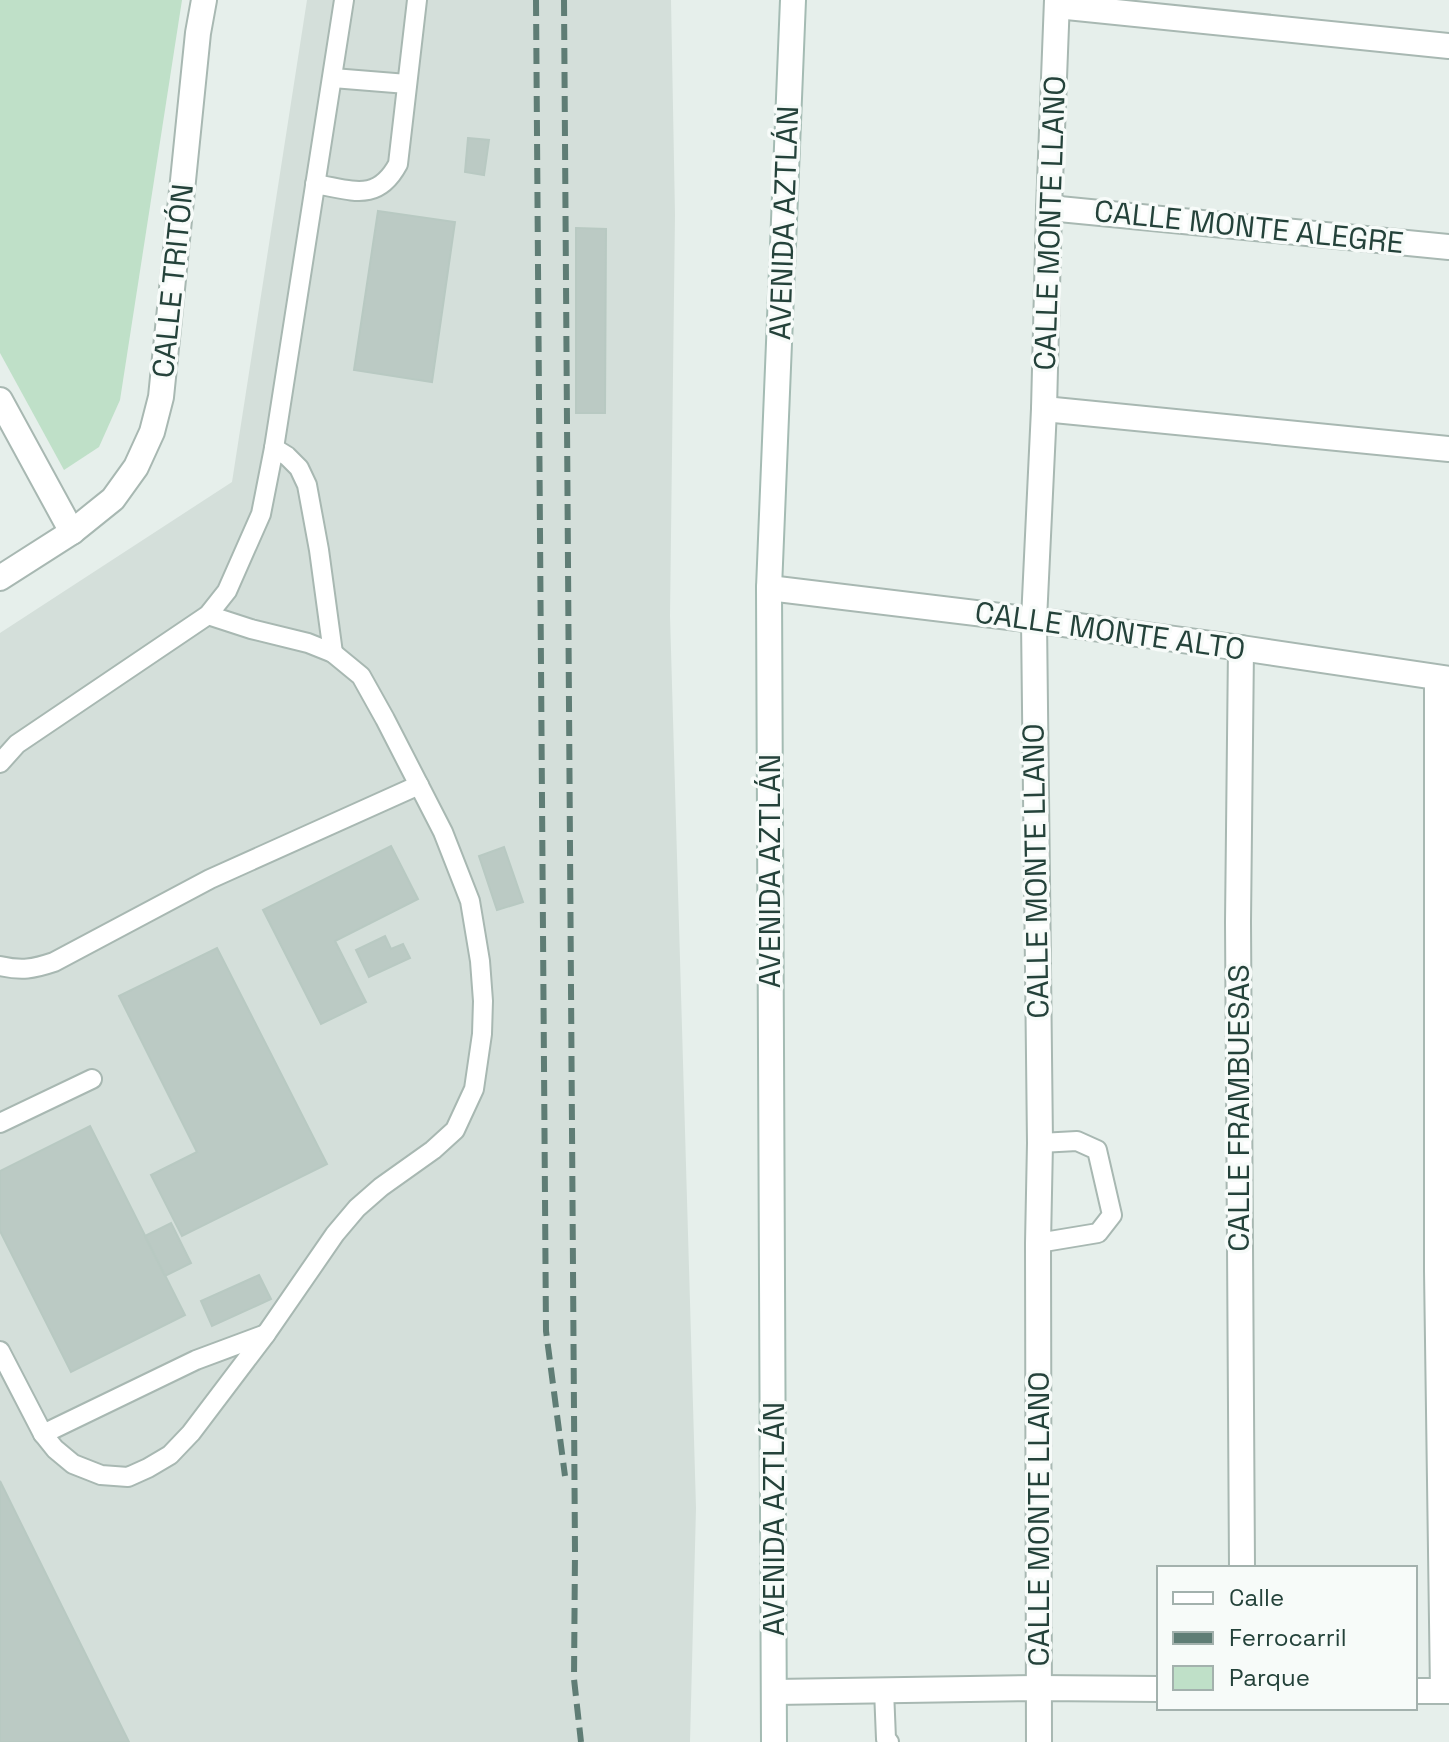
<svg xmlns="http://www.w3.org/2000/svg" width="1449" height="1742" viewBox="0 0 1449 1742" font-family="'Space Grotesk',sans-serif">
	<rect width="100%" height="100%" fill="#e6efeb"/>
	<path fill="#d4dfda" d="M307 0H671L675 215 670 616 696 1508 690 1742H0V633L232 482Z"/>
	<path fill="#bfe0c8" d="M0 0H182L120 400 99 447 64 470 0 353Z"/>
	<g fill="#bbcac4" stroke="#b8c9c2" stroke-width="2">
		<path d="M468 138 489 140 484 175 465 172Z"/>
		<path d="M378 211 455 222 432 382 354 370Z"/>
		<path d="M576 228 606 229 605 413H576Z"/>
		<path d="M391 846 418 899 335 941 366 1002 321 1024 263 910Z"/>
		<path d="M504 847 523 902 497 910 479 856Z"/>
		<path d="M385 936 391 949 403 944 410 958 369 977 356 950Z"/>
		<path d="M217 948 327 1164 182 1236 151 1175 197 1152 119 996Z"/>
		<path d="M90 1126 185 1315 71 1372 0 1231V1171Z"/>
		<path d="M171 1223 191 1263 165 1276 145 1236Z"/>
		<path d="M259 1275 271 1299 212 1326 201 1301Z"/>
		<path d="M0 1481 129 1742H0Z"/>
	</g>
	<g fill="none" stroke-linecap="round" stroke-linejoin="round">
		<defs>
			<g id="service">
				<path d="M333 78 407 84"/>
				<path d="M315 184C352 190 377 203 398 164L417 0"/>
				<path d="M274 448 287 456 299 468 307 485 319 550 333 653"/>
				<path d="M0 763 17 744 208 615 227 591 261 514 274 448 344 0"/>
				<path d="M0 966C22 971 33 969 54 962L210 879 419 785"/>
				<path d="M0 1123 92 1079"/>
				<path d="M1038 1243 1098 1233 1112 1215 1097 1150 1077 1141 1040 1143"/>
				<path d="M0 1351 43 1434 55 1449 73 1464 101 1475 128 1477 148 1468 170 1455 191 1433 266 1334 335 1234 357 1208 381 1187 433 1150 455 1130 474 1089 482 1034 483 1001 480 961 470 901 443 832 385 719 361 676 333 653 308 643 251 629 208 615"/>
				<path d="M43 1434 196 1360 266 1334"/>
				<path d="M884 1690 886 1739 889 1742"/>
			</g>
			<g id="minor">
				<path d="M1057 6 1449 46"/>
				<path d="M1049 208 1449 247"/>
				<path d="M0 400 72 532"/>
				<path d="M1044 409 1449 449"/>
				<path d="M0 578 72 532 113 499 136 467 152 432 161 397 198 33 204 0"/>
				<path d="M769 588 1034 620 1241 648 1449 679"/>
				<path d="M1241 648 1238 922 1242 1568"/>
				<path d="M1437 678V1271L1443 1691"/>
				<path d="M1415 1691H1449"/>
				<path d="M775 1692 1039 1688 1159 1689"/>
				<path d="M1039 1742 1038 1243 1040 1143 1034 620 1044 409 1049 208 1057 0"/>
			</g>
			<path id="secondary" d="M774 1742 769 588 793 0"/>
		</defs>
		<use href="#service" stroke="#a8b8b2" stroke-width="22"/>
		<use href="#minor" stroke="#a8b8b2" stroke-width="28"/>
		<use href="#secondary" stroke="#a4bbb3" stroke-width="28"/>
		<use href="#service" stroke="#fff" stroke-width="18"/>
		<use href="#minor" stroke="#fff" stroke-width="24"/>
		<use href="#secondary" stroke="#fff" stroke-width="24"/>
		<g stroke="#5f7d75" stroke-width="6" stroke-dasharray="16 8" stroke-linecap="butt">
			<path d="M536 0 546 1331 565 1476"/>
			<path d="M564 0 575 1552 574 1679 581 1742"/>
		</g>
	</g>
	<g text-anchor="middle" stroke-width="7" stroke-linejoin="round" paint-order="stroke">
		<g font-size="30" fill="#24423a" stroke="#f7fbf9">
			<text transform="translate(784 223) rotate(-88)" y="10">AVENIDA AZTLÁN</text>
			<text transform="translate(1050 223) rotate(-88)" y="10">CALLE MONTE LLANO</text>
			<text transform="translate(1249 227) rotate(6)" y="10">CALLE MONTE ALEGRE</text>
			<text transform="translate(173 281) rotate(-84)" y="10">CALLE TRITÓN</text>
			<text transform="translate(1110 631) rotate(8)" y="10">CALLE MONTE ALTO</text>
			<text transform="translate(770 871) rotate(-90)" y="10">AVENIDA AZTLÁN</text>
			<text transform="translate(1036 871) rotate(-91)" y="10">CALLE MONTE LLANO</text>
			<text transform="translate(1239 1108) rotate(-90)" y="10">CALLE FRAMBUESAS</text>
			<text transform="translate(774 1519) rotate(-90)" y="10">AVENIDA AZTLÁN</text>
			<text transform="translate(1039 1519) rotate(-90)" y="10">CALLE MONTE LLANO</text>
		</g>
	</g>
	<rect x="1157" y="1566" width="260" height="144" fill="#f7fbf9" stroke="#a3b1ad" stroke-width="2"/>
	<rect x="1173" y="1592" width="40" height="12" fill="#ffffff" stroke="#a3b1ad" stroke-width="2"/>
	<text x="1229" y="1606" font-size="24" fill="#24423a">Calle</text>
	<rect x="1173" y="1632" width="40" height="12" fill="#5f7d75" stroke="#a3b1ad" stroke-width="2"/>
	<text x="1229" y="1646" font-size="24" fill="#24423a">Ferrocarril</text>
	<rect x="1173" y="1666" width="40" height="24" fill="#bfe0c8" stroke="#a3b1ad" stroke-width="2"/>
	<text x="1229" y="1686" font-size="24" fill="#24423a">Parque</text>
</svg>
